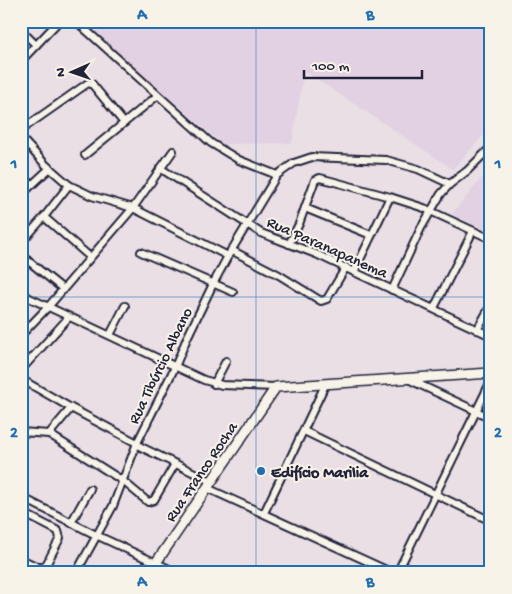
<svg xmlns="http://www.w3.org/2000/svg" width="512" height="594" viewBox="0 0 512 594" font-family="'Gochi Hand',sans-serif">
	<rect width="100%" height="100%" fill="#eadfe5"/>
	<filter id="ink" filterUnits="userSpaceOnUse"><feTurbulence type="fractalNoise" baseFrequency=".02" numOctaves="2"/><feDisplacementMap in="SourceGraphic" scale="10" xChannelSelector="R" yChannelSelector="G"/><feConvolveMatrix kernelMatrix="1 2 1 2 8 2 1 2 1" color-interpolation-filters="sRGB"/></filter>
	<g filter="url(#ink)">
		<g fill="#e1d1e3">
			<path d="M82 21H491V127L453 169 304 71 292 143 222 144Z"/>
			<path d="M491 167V233L452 214Z"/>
		</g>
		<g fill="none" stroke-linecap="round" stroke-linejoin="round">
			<defs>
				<g id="minor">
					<path d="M76 21 211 143 239 160 277 175"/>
					<path d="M21 30 36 45"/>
					<path d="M21 61 59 21"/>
					<path d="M21 130 88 83 92 84 124 123"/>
					<path d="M21 138 46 165 69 185 92 196 133 208 228 256"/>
					<path d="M85 155 157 96"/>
					<path d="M160 168 261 233 316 254 491 336"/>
					<path d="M21 195 50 168"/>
					<path d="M305 208 371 235"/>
					<path d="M44 217 90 257"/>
					<path d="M21 243 44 217 69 185"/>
					<path d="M289 244 299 224 315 180 320 178 390 197 424 208 491 239"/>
					<path d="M231 250 279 275 321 301 327 299 346 267"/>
					<path d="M141 252 233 292"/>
					<path d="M21 255 63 289"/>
					<path d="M354 272 390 197"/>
					<path d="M392 290 421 228 441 194 450 184 467 171 491 147"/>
					<path d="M21 294 204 380 222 385 276 387"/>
					<path d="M434 308 473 231"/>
					<path d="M477 330 491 305"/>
					<path d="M21 335 48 307 133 208 173 151"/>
					<path d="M110 335 125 306"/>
					<path d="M21 370 69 317"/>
					<path d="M21 379 71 408 137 443 141 447 211 481"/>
					<path d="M408 379 491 418"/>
					<path d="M214 384 226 361"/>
					<path d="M304 431 491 521"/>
					<path d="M21 432 49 434 123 481 148 502 154 500 175 464"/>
					<path d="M49 434 71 408"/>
					<path d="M207 488 393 573"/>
					<path d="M21 497 96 535 178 573"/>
					<path d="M21 512 58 531 60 538 45 567H38L21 559"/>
					<path d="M264 513 326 383"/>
					<path d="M71 523 90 489"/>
					<path d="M76 573 113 506 137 443 175 367 187 338 213 284 228 256 277 175 294 163 312 157 386 160 418 169 450 184"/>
					<path d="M397 573 491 381"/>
				</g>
				<path id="secondary" d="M149 573 276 387 491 373"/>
			</defs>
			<use href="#minor" stroke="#22223b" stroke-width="10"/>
			<use href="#secondary" stroke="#22223b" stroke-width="12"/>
			<use href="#minor" stroke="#f7f3e8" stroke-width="6"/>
			<use href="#secondary" stroke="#f7f3e8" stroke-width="9"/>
		</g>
	</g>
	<path fill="none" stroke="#1f6fb2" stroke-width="1" stroke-opacity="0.55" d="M256 21V573M21 297H491"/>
	<circle fill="#1f6fb2" stroke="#f7f3e8" stroke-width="2" cx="261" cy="471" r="5"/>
	<g text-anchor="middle" stroke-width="4" stroke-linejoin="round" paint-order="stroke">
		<g font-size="16" fill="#22223b" stroke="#f7f3e8">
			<text transform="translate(328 246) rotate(24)" y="6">Rua Paranapanema</text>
			<text transform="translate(159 365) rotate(-64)" y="6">Rua Tibúrcio Albano</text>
			<text transform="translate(200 471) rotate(-56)" y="6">Rua Franco Rocha</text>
		</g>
		<g font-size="16" font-weight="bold" fill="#22223b" stroke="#f7f3e8" text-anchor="start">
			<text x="271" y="477">Edifício Marilia</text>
		</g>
	</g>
	<rect width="512" height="594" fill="none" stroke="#f7f3e8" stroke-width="55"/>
	<g transform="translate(72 72) rotate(268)" stroke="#f7f3e8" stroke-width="4" paint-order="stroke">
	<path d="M0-4L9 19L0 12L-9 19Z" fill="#22223b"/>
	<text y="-8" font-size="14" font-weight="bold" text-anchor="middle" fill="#22223b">N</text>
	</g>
	<path d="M304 70v8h118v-8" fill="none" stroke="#22223b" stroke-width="2.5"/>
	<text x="312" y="70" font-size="15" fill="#22223b" stroke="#f7f3e8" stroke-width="4" paint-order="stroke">100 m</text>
	<rect x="28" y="28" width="456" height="538" fill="none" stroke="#1f6fb2" stroke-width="2"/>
	<g font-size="16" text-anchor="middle" font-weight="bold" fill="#1f6fb2">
		<text x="142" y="19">A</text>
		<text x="370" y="19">B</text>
		<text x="14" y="168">1</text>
		<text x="498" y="168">1</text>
		<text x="14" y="437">2</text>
		<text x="498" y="437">2</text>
		<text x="142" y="586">A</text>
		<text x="370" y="586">B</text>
	</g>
</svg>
